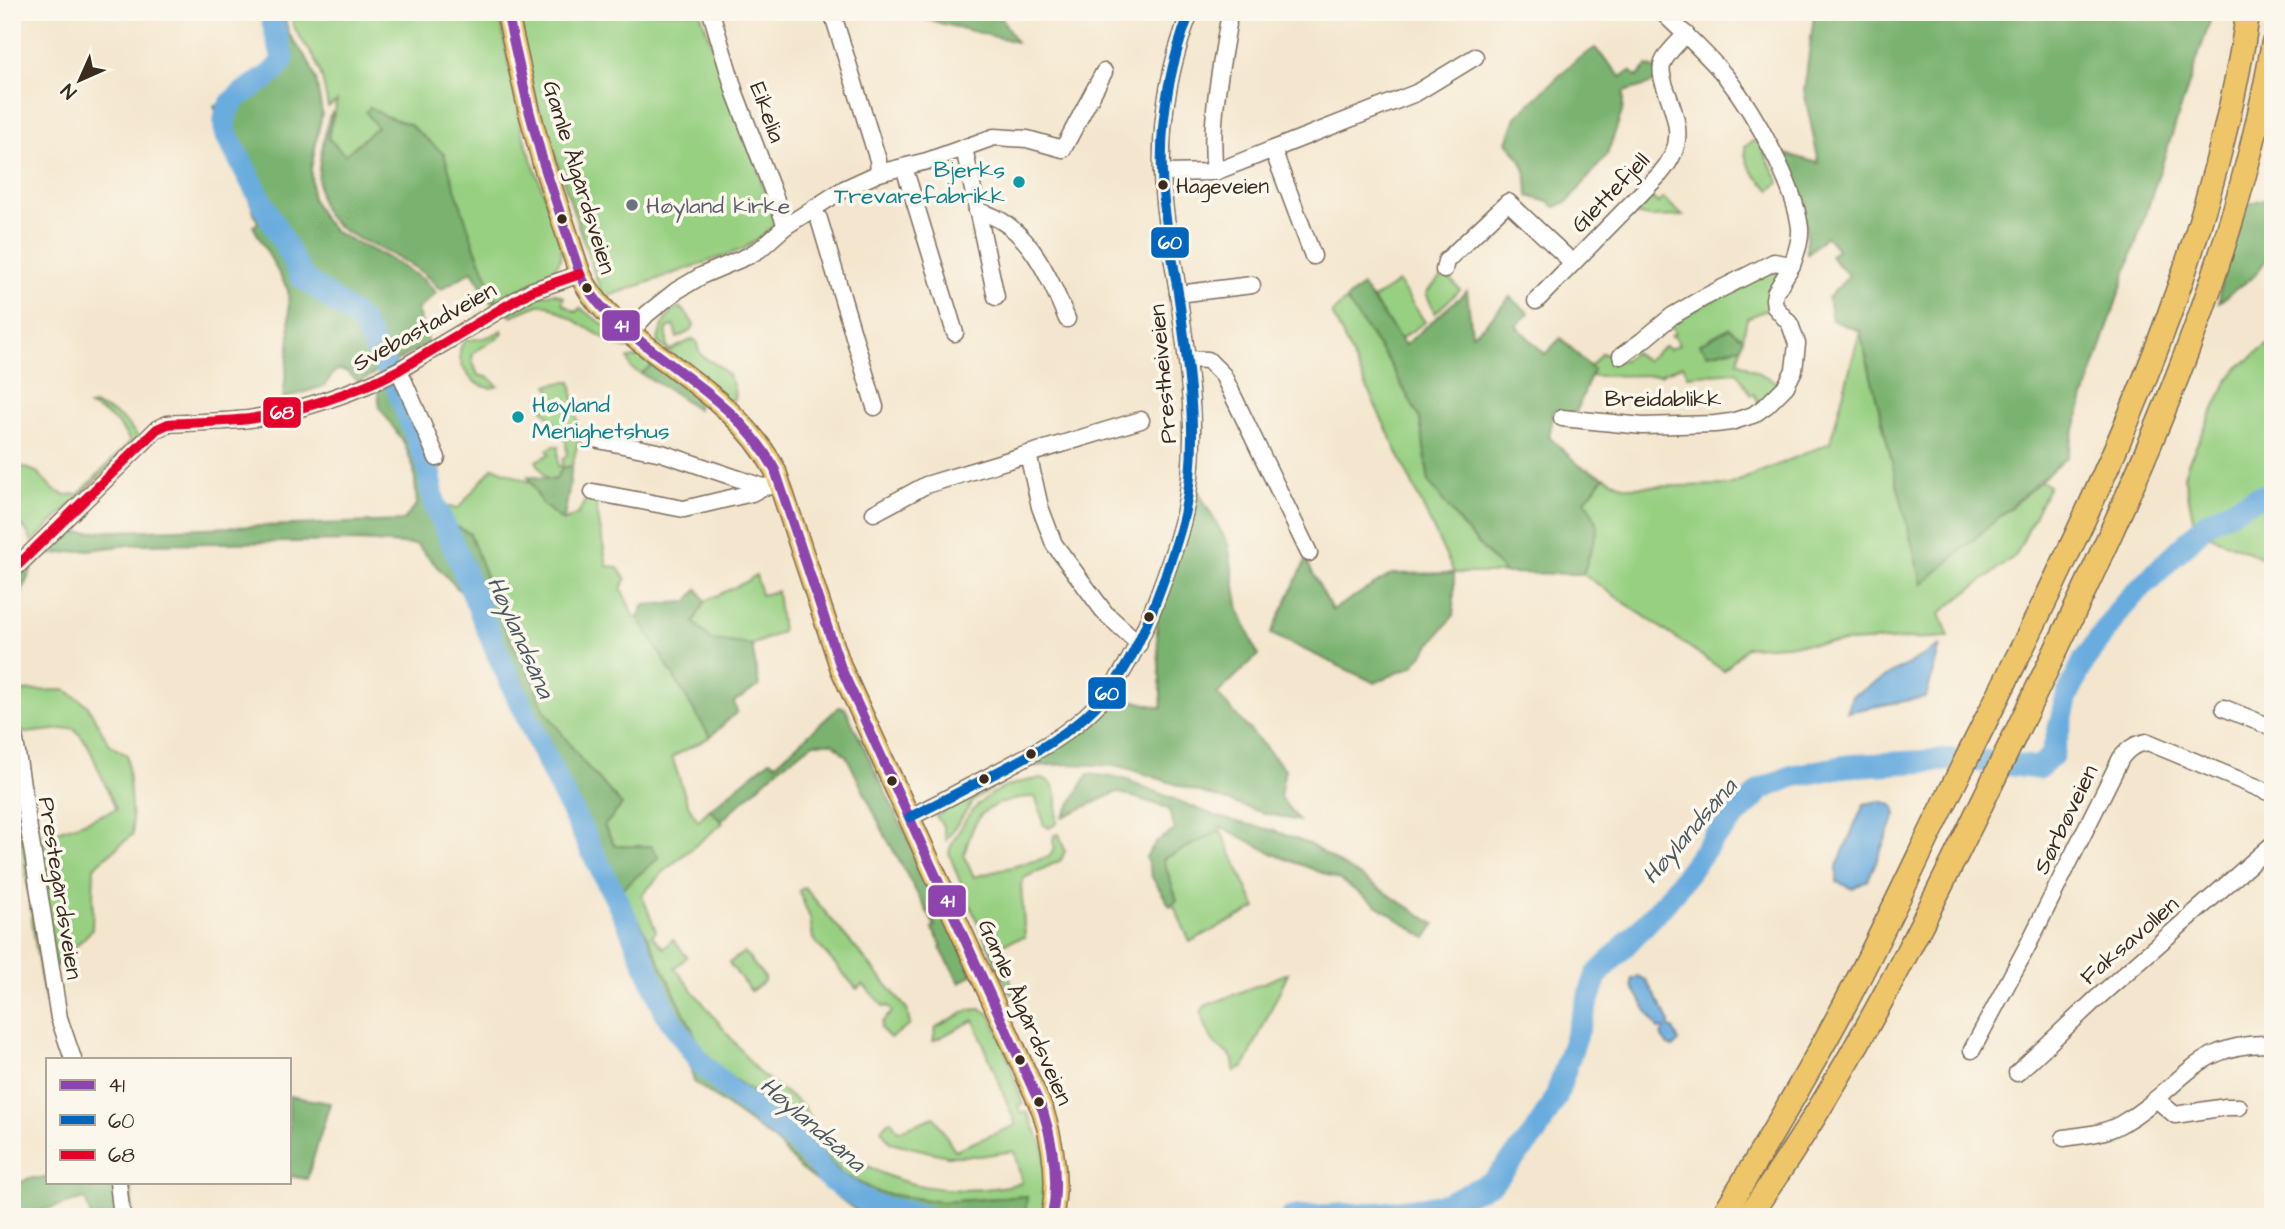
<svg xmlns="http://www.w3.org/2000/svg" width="2285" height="1229" viewBox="0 0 2285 1229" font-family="'Architects Daughter',sans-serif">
	<rect width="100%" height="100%" fill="#fbf7ec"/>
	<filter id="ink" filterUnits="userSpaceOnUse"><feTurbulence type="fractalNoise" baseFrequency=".0143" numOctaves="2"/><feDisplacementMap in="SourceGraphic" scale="14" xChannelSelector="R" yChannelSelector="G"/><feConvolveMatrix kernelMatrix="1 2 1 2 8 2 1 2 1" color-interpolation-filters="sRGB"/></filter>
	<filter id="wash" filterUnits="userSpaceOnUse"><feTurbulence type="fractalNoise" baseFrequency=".00686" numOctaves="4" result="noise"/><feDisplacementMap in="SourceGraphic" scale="28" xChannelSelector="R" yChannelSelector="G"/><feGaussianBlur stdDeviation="1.57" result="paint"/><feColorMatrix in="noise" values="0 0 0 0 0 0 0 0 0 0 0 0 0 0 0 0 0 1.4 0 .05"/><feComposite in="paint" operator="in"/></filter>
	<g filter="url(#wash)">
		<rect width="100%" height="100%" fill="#f4e6ce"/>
		<g fill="#98d082" stroke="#6a7d50" stroke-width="2">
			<path d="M291 12H499L522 132 561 242C562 253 562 260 554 269L498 304 475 248 409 124 385 116 378 126 345 155 328 138 337 101 328 107C325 91 322 72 314 58 305 42 292 32 291 12Z"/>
			<path d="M516 12H700L777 224 744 249 603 298 529 79Z"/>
			<path d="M1753 141 1759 142 1779 182 1771 190C1757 178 1744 167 1745 147Z"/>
			<path d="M1648 194 1658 203 1663 198 1683 216 1650 217 1634 214 1632 211Z"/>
			<path d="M1771 270 1778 274 1769 309 1747 318 1743 338 1729 328 1708 354 1741 347 1738 362 1778 383 1760 405 1754 394 1751 395 1737 372 1687 376 1683 365 1659 375 1591 376 1593 370 1590 367 1602 353 1623 361 1634 352 1646 361 1665 346 1669 350 1679 345 1675 337 1671 336 1675 333 1669 323Z"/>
			<path d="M1445 273 1460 290 1435 313 1426 293Z"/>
			<path d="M1398 282 1425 322 1400 339 1373 299Z"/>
			<path d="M554 293 564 297 562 303 576 312 580 308 627 341 653 364 641 374 631 368 628 358 637 357 636 351 618 346 548 305H538L511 316 508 313 509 311 541 295Z"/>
			<path d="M1346 300 1389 362 1420 419 1429 482 1463 527 1505 573H1454L1332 313Z"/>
			<path d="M679 307 687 314 694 325 692 330 677 338 674 326 667 328V347L671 350 693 339 697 342C698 361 712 359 722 369 730 376 737 389 734 399L728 401 658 343C659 329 667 314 679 307Z"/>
			<path d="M502 330 503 334 473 353 472 360 478 375 490 378 498 386C476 396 447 357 466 340 481 339 489 338 502 330Z"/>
			<path d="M1860 331 1922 584 2041 481 2049 486 2016 555 1940 613 1949 637 1746 647 1724 671 1583 574 1597 532V522L1585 500 1604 477 1626 487 1729 485 1830 443Z"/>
			<path d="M2273 341V562L2210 536 2194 522 2184 476 2189 461 2227 382 2239 367Z"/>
			<path d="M571 381 579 430 570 431 571 437 579 438 572 466 562 468 555 480H547L536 461 550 454 547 450 553 446H558V466H562L563 459 567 455 566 440 559 436 561 433 542 407 554 401 548 385Z"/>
			<path d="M93 405C113 411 126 419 138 437L134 444 32 542C29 533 23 523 12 523V463L37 472 55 491 65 495 79 494 130 442C122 424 107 413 89 406Z"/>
			<path d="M493 467 532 483 542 504 563 521 578 514 588 495 595 500 607 566 617 567 626 579 621 589 635 618 638 617 710 737 672 757 688 805 698 821 710 809 723 823 664 871 642 895 656 931 652 936 664 948 673 939 687 957 675 968 758 1072 803 1106 831 1150 841 1144C884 1191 962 1197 1022 1183L1014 1151 980 1156H947L890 1142 881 1129 891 1120 898 1131 934 1117 955 1150 1016 1125 974 1020 933 1041 936 1027 969 1010 981 1009 991 1015 1005 1048 1023 1104 1018 1105 1022 1114 1027 1112 1044 1148 1046 1192 1042 1217H1025L1027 1196 941 1202 879 1193 842 1174 784 1113 726 1074 701 1048 648 938 621 889 659 858 651 846H615L604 826 622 805 582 761 544 709 532 678 508 635 470 534 448 522 439 505 458 509Z"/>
			<path d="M756 575 761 595 777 591 782 632 752 645 711 640 693 622 705 601 746 582Z"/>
			<path d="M15 640 14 662 17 691 66 690 87 705 110 745 127 755 133 834 94 867 92 930 55 967 36 838 84 822 116 809 88 745 74 728 25 733 18 728 12 693V641Z"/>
			<path d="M12 751 68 1059H62C41 999 34 937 26 874 20 833 12 792 12 751Z"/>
			<path d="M1043 778C1062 788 1056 804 1057 823L1049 828 1043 824 1041 812 1035 797C1021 796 993 803 982 814 972 824 968 843 964 855L974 877 1049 857 1055 848 1053 842 1054 835 1059 834 1065 851 1061 860 1024 878 1021 886 1025 937 998 945 1015 994H1010L964 892 949 853C950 845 954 840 958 833 976 796 1004 783 1043 778Z"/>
			<path d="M989 786 992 789 974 800 946 840 943 826 936 816Z"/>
			<path d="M1221 831 1256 908 1190 942 1173 904 1177 900 1163 859Z"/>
			<path d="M804 887 907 1009 910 1025 890 1038 881 1029 882 1022 892 1012 888 1006 884 1007 863 984 857 989 813 939 810 918 799 891Z"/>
			<path d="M744 952 765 978 763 982 751 991 729 963Z"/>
			<path d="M1288 973 1244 1067 1234 1072C1234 1051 1228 1056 1216 1045 1209 1039 1205 1023 1201 1013L1205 1006Z"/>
		</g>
		<g fill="#7ab270" stroke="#5a6e47" stroke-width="2">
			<path d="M274 12H283L289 34 309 62 316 80 322 113 311 169 312 198 323 219 335 232 386 257 424 280 436 293 417 310 428 343 359 382 346 371 336 370 324 386 283 399 290 338 288 290 253 226 258 223 214 106 234 102 280 71 285 61V48L277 29Z"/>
			<path d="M915 12H998L1016 42 920 18Z"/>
			<path d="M1812 12H2213L2084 398 2067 457 1922 585 1860 331 1832 320 1828 298 1849 276 1830 256 1837 249 1826 236 1807 254 1806 220 1778 152 1819 163 1804 91 1814 15Z"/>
			<path d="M1595 48 1621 77 1630 71 1637 77 1647 66 1657 70V82L1624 92 1622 112 1607 155 1569 201 1555 207 1548 202 1528 196C1528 172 1523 160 1507 142L1516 117 1576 60Z"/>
			<path d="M370 107 385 116 409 124 444 154 475 248 498 304 494 307 472 271 440 290C428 274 410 264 393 255 374 246 341 233 328 217 309 192 323 145 329 117L333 111 328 138 345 155 377 127 366 112Z"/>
			<path d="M2273 196V251L2254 276 2219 302 2222 275 2248 204Z"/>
			<path d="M1362 286 1405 345 1467 291 1472 334 1485 325 1510 297 1529 313 1516 326 1545 354 1561 338 1593 370 1575 415 1554 410 1549 437 1580 466 1604 477 1585 500 1597 522V532L1583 574 1505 573 1463 527 1429 482 1420 419 1389 362 1346 300Z"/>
			<path d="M1729 328 1743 338 1741 347 1708 354 1699 344Z"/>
			<path d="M653 364 699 396 697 409 671 391 641 374Z"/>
			<path d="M391 379 405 403 430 456 439 505 448 522 470 534 508 635 532 678 544 709 582 761 622 805 604 826 615 846H651L659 858 621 889 648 938 701 1048 726 1074 784 1113 842 1174 879 1193 941 1202 1027 1196 1025 1217H871L858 1212 801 1169 774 1140 694 1082 688 1058 614 911 463 594 417 545 360 541 137 544 47 555 32 568 22 591 15 640 12 641V582L62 533 403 521 417 504 414 469 404 443 380 408 377 386Z"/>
			<path d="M572 466C569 484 568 503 563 521L542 504 528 476 555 480 562 468Z"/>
			<path d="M1198 491 1228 544 1239 610 1258 655 1217 694 1285 769 1280 797 1299 821 1264 813 1120 766 1071 764 1033 766 1049 751 1091 724 1116 696 1162 708 1156 619Z"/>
			<path d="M1306 560 1332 610 1392 574 1454 573V615L1413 666 1375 683 1271 634Z"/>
			<path d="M698 589 705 601 694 622 711 640 752 645 759 686 734 702 737 712 710 737 638 617 644 605 687 602Z"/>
			<path d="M839 707 845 708 973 974 960 983 940 948 942 946 932 928 935 926 886 837 847 757 833 743H814L782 765 721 821 710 809 770 760 776 764Z"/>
			<path d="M1088 774 1122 778 1218 817 1275 831 1309 844 1435 924 1426 938 1338 879 1276 855 1220 826 1221 831 1163 859 1177 900 1170 906 1152 877 1146 857 1156 842 1175 830 1168 808 1117 792 1063 817Z"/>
			<path d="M289 1096 330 1103 307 1179 289 1176Z"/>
			<path d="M29 1178H47V1182H131L132 1217H91L85 1199 21 1216 15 1199 12 1196V1180L22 1182Z"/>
		</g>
		<g fill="#69acde" stroke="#526b7e" stroke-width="2">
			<path d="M1940 646 1926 697 1847 712 1852 696Z"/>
			<path d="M1880 801 1894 806 1896 815 1868 880 1853 889 1837 882V866L1864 804Z"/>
			<path d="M1638 977 1646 980 1670 1022 1669 1028 1673 1029 1679 1041 1673 1047 1667 1045 1661 1036 1664 1028 1658 1029 1632 986V979Z"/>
		</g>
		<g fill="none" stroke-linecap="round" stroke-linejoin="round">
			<g stroke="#69acde" stroke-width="23">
				<path d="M270 12 283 59C269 90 216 88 226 134L302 277 360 320 396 385 428 466 434 504 458 556 496 650 547 761 628 923 667 1015 700 1062 734 1094 798 1143 831 1180 871 1205 926 1217"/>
				<path d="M1292 1217 1385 1213 1444 1205 1493 1182 1535 1134 1556 1097 1596 976 1666 902 1712 840 1762 789 1793 776 1847 766 1964 759 2038 768 2052 756 2067 696 2084 661 2125 603 2207 523 2247 502 2273 492"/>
			</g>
		</g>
	</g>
	<g filter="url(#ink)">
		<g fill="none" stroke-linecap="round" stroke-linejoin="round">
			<defs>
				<g id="minor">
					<path d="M711 12 735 93 786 226"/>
					<path d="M832 12 878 160 879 173"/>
					<path d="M964 148 996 297"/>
					<path d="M1273 150 1313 256"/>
					<path d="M904 167 955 333"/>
					<path d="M1215 172C1209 124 1220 73 1228 24"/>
					<path d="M1162 173 1215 172 1416 93 1475 57"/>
					<path d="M813 210 819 219 875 407"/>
					<path d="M977 211C1027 222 1049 276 1067 319"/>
					<path d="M1444 270 1446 261 1508 202 1573 263"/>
					<path d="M1178 294 1252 285"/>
					<path d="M1536 301 1660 174C1685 145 1679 125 1667 92 1664 84 1660 74 1662 65 1666 53 1678 43 1686 34"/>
					<path d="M630 333 647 314 676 291 703 275 748 256 760 249 786 226 844 189 879 173 927 161 994 137 1027 139 1063 149 1104 72"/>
					<path d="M1621 356 1642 341 1672 316 1703 298 1774 262 1792 265C1796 253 1801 241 1800 228 1795 185 1754 112 1727 78 1707 54 1684 33 1662 12"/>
					<path d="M1187 359 1208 360 1223 375 1309 553"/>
					<path d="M399 370 437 458"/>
					<path d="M1562 418 1643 426 1715 424 1731 422 1753 415 1767 405 1786 386 1794 370 1797 344 1790 324 1775 307 1774 299 1775 293 1792 265"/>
					<path d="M589 438 662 453 763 487 782 485"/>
					<path d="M1028 454 1040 507 1054 544 1105 613 1139 644"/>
					<path d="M593 492 684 509 752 493 763 487"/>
					<path d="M874 513 926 485 1141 420"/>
					<path d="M12 571 157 429 168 424C195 422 222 422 249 419 297 412 357 392 399 370L531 291 580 274"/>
					<path d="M2224 708 2273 728"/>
					<path d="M12 722 59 1018 73 1059"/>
					<path d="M910 817C937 804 963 790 990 776 1028 756 1066 737 1096 706 1124 677 1139 643 1154 606 1165 577 1177 546 1184 515 1200 443 1189 372 1179 299 1173 257 1163 215 1162 173 1160 118 1170 64 1190 12"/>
					<path d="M1972 1050 2028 945 2121 758C2129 748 2135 744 2148 742L2273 794"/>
					<path d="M2017 1073 2096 999 2273 844"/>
					<path d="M2156 1099 2175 1115 2226 1107H2239"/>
					<path d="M2064 1138C2083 1135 2104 1134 2121 1124 2181 1090 2193 1041 2273 1044"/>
					<path d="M118 1182 122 1217"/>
				</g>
				<path id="major" d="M507 12 529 110 543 162 580 274C595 307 621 326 649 348 697 385 746 416 775 470L841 668 1043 1111C1054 1146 1059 1181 1052 1217"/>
				<g id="highway">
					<path d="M1722 1217C1767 1143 1811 1069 1851 993 1891 916 1927 837 1966 760 2085 523 2210 278 2248 12"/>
					<path d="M1748 1217C1855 1067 1935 900 2015 735 2121 516 2233 286 2273 44"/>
				</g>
			</defs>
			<use href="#minor" stroke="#7c6c5c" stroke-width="19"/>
			<use href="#major" stroke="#7c6c5c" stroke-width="24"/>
			<use href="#highway" stroke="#7c6c5c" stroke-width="26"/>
			<use href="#minor" stroke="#fff" stroke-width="16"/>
			<use href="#major" stroke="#eec569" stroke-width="21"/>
			<use href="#highway" stroke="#eec569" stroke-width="23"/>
			<defs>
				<path id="bus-1" d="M507 12 529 110 543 162 580 274C595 307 621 326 649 348 697 385 746 416 775 470L841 668 1043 1111C1054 1146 1059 1181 1052 1217"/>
				<path id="bus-2" d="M910 817C937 804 963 790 990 776 1028 756 1066 737 1096 706 1124 677 1139 643 1154 606 1165 577 1177 546 1184 515 1200 443 1189 372 1179 299 1173 257 1163 215 1162 173 1160 118 1170 64 1190 12"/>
				<path id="bus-3" d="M12 571 157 429 168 424C195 422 222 422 249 419 297 412 357 392 399 370L531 291 580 274"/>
			</defs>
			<use href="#bus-1" stroke="#fbf7ec" stroke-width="16"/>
			<use href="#bus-2" stroke="#fbf7ec" stroke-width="16"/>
			<use href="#bus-3" stroke="#fbf7ec" stroke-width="16"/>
			<use href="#bus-1" stroke="#8e44ad" stroke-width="10"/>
			<use href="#bus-2" stroke="#0065bd" stroke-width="10"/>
			<use href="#bus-3" stroke="#e4002b" stroke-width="10"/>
		</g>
	</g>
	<g fill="#0f9aa8" stroke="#fbf7ec" stroke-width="2.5">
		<circle cx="1019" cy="182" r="7"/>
		<circle cx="518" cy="417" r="7"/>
	</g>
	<g fill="#3b2a1e" stroke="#fbf7ec" stroke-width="2.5">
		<circle cx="1163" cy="185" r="6"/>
		<circle cx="562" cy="219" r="6"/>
		<circle cx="587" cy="288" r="6"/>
		<circle cx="1149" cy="617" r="6"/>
		<circle cx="1031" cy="754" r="6"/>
		<circle cx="984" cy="779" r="6"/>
		<circle cx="892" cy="781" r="6"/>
		<circle cx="1020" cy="1060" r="6"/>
		<circle cx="1039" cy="1102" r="6"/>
	</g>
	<circle fill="#6b7280" stroke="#fbf7ec" stroke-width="2.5" cx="632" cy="205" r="7"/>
	<g text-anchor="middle" stroke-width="7" stroke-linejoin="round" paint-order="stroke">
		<g font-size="21" fill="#3b2a1e" stroke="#fbf7ec" text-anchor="start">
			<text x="1176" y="193">Hageveien</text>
		</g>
		<g font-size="23" fill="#3b2a1e" stroke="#fbf7ec">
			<text transform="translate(768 112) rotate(70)" y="8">Eikelia</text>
			<text transform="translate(580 177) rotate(73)" y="8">Gamle Ålgårdsveien</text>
			<text transform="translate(1610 192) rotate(-46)" y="8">Glettefjell</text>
			<text transform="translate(424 326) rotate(-29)" y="8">Svebastadveien</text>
			<text transform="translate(1162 374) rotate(-95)" y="8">Prestheiveien</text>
			<text x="1663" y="406">Breidablikk</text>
			<text transform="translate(2065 819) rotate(-64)" y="8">Sørbøveien</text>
			<text transform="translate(61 888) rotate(81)" y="8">Prestegårdsveien</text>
			<text transform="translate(2129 940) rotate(-41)" y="8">Faksavollen</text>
			<text transform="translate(1026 1012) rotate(66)" y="8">Gamle Ålgårdsveien</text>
		</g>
		<g font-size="23" fill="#0d838f" stroke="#fbf7ec" text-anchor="end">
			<text x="1005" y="177">Bjerks<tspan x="1005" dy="26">Trevarefabrikk</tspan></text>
			<text x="532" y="412" text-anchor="start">Høyland<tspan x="532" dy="26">Menighetshus</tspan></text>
		</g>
		<g font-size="23" fill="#5b616d" stroke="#fbf7ec" text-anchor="start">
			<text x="646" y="213">Høyland kirke</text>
		</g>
		<g font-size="24" font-style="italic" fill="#4b5861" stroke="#fbf7ec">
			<text transform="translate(521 637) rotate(66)" y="8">Høylandsåna</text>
			<text transform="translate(1689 831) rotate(-49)" y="8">Høylandsåna</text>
			<text transform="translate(813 1124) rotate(41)" y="8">Høylandsåna</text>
		</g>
	</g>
	<g stroke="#fbf7ec" stroke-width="2.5">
		<rect x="1150" y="226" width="40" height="33" rx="7" fill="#0065bd"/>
		<rect x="601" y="309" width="40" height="33" rx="7" fill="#8e44ad"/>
		<rect x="262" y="396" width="40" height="33" rx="7" fill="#e4002b"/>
		<rect x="1087" y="676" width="40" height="34" rx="7" fill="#0065bd"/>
		<rect x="927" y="884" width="40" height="34" rx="7" fill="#8e44ad"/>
	</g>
	<g font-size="19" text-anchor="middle" font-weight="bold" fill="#fff">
		<text x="1170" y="249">60</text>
		<text x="621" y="332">41</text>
		<text x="282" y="419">68</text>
		<text x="1107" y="700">60</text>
		<text x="947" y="907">41</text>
	</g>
	<rect width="2285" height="1229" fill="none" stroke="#fbf7ec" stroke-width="42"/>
	<rect x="46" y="1058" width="245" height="126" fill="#fbf7ec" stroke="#aea59a" stroke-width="2"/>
	<rect x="60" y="1080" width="35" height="10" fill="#8e44ad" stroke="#aea59a" stroke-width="2"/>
	<text x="108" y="1092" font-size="21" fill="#3b2a1e">41</text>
	<rect x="60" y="1115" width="35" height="10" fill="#0065bd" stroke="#aea59a" stroke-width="2"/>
	<text x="108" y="1128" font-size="21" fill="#3b2a1e">60</text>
	<rect x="60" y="1150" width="35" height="10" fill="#e4002b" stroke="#aea59a" stroke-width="2"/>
	<text x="108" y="1162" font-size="21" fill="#3b2a1e">68</text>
	<g transform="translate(80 80) rotate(225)" stroke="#fbf7ec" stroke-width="5" paint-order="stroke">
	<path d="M0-5L12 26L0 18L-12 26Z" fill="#3b2a1e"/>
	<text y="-10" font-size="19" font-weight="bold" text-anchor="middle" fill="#3b2a1e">N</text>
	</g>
</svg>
